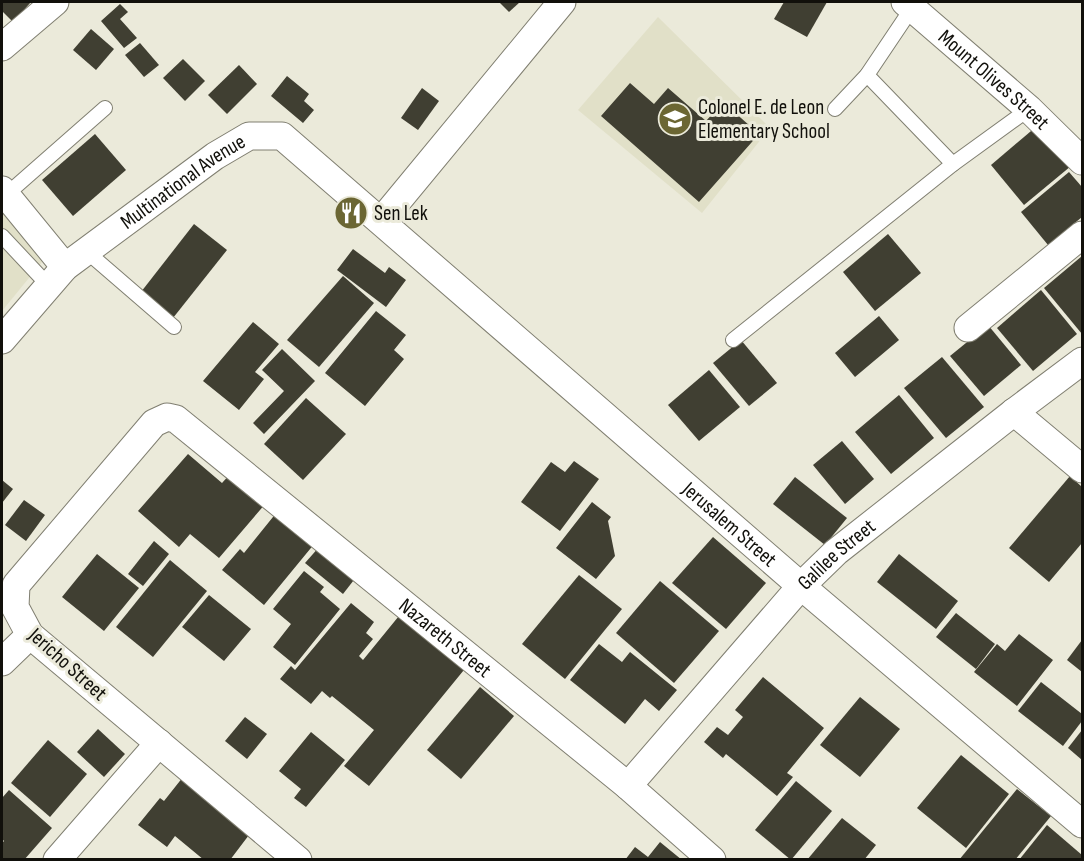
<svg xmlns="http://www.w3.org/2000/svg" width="1084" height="861" viewBox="0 0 1084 861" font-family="'Sofia Sans Condensed',sans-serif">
	<rect width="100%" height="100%" fill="#ebeada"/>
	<g fill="#e1e0c8">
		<path d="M658 17 770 128 702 213 578 110Z"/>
		<path d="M2 206 46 257 2 311Z"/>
	</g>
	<g fill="#403f32">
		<path d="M2 2H31L13 22 2 11Z"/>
		<path d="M499 2H520L509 12Z"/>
		<path d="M784 2H827L807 37 774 19Z"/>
		<path d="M120 4 128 12 120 19 137 38 124 48 101 21Z"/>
		<path d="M91 29 114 49 96 70 73 50Z"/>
		<path d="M140 43 159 65 144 77 125 55Z"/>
		<path d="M183 59 205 81 185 101 163 78Z"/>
		<path d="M239 65 257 84 227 114 208 95Z"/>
		<path d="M287 76 309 94 304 101 314 110 303 123 271 96Z"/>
		<path d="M630 83 654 104 668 88 706 121 723 102 759 134 699 202 601 116Z"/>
		<path d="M422 88 439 101 418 130 401 118Z"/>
		<path d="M1037 126 1071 166 1024 205 991 165Z"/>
		<path d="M95 134 126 170 73 216 42 180Z"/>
		<path d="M1069 172 1082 187V217L1048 245 1021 212Z"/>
		<path d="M194 224 227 250 173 318 141 292Z"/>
		<path d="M888 234 921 273 875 311 843 272Z"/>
		<path d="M353 249 385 273 389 267 406 280 386 307 337 270Z"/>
		<path d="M1082 256V334L1044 288Z"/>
		<path d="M343 276 374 303 319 367 287 340Z"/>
		<path d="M1041 290 1077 334 1033 371 997 328Z"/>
		<path d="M376 311 406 335 394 350 404 359 365 406 325 373Z"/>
		<path d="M879 316 899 340 855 377 835 353Z"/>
		<path d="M253 322 279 344 255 372 264 379 239 410 203 381Z"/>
		<path d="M988 325 1021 365 984 396 950 356Z"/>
		<path d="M741 340 777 383 749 406 713 363Z"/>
		<path d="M282 349 315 381 264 434 253 423 284 391 262 370Z"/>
		<path d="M942 357 984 407 946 438 904 388Z"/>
		<path d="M709 370 740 407 699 441 668 405Z"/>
		<path d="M899 395 934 438 891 474 855 432Z"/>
		<path d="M306 398 346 434 303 480 264 444Z"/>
		<path d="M842 441 874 479 845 504 813 465Z"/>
		<path d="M188 454 222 483 231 473 266 503 219 558 190 534 179 547 138 511Z"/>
		<path d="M574 461 599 479 560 531 521 502 551 462 565 472Z"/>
		<path d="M1070 476 1082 487V543L1049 582 1009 548Z"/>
		<path d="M795 477 847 518 825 545 773 504Z"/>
		<path d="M2 480 13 489 2 503Z"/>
		<path d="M24 500 45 515 26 541 5 525Z"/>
		<path d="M592 502 611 517 608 521 615 556 596 579 556 548Z"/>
		<path d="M277 512 315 543 264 605 222 570 240 549 244 553Z"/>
		<path d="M713 537 766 583 726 629 672 583Z"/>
		<path d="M154 541 169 554 143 586 128 574Z"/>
		<path d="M320 546 357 576 343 594 305 563Z"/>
		<path d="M97 554 139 588 104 631 62 597Z"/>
		<path d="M899 554 958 601 936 629 877 582Z"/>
		<path d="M170 560 207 591 153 657 116 627Z"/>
		<path d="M304 571 324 587 320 592 340 609 295 665 273 647 291 624 273 609Z"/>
		<path d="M579 575 622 609 565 679 522 644Z"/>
		<path d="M660 581 719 631 674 683 616 633Z"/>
		<path d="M209 595 251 629 224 661 182 627Z"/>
		<path d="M351 603 374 622 366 633 373 639 359 656 363 660 403 611 468 665 369 786 344 766 374 730 332 696 330 698 322 691 311 704 280 679 291 666 295 670Z"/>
		<path d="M956 613 995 644 976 669 936 637Z"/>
		<path d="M1019 634 1053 660 1017 706 974 672 997 644 1005 651Z"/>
		<path d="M1082 640V672L1067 660Z"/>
		<path d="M599 644 622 662 630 652 677 690 659 711 645 699 625 724 570 680Z"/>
		<path d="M763 677 824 728 787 773 793 777 777 796 726 754 723 758 704 742 717 727 728 735 743 717 735 710Z"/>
		<path d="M1041 682 1082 714V721L1063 746 1018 711Z"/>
		<path d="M480 687 514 716 461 779 427 750Z"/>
		<path d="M860 697 900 729 860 777 820 745Z"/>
		<path d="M245 717 267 734 247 759 225 741Z"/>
		<path d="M98 729 125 754 104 777 77 752Z"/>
		<path d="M1082 730V760L1068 748Z"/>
		<path d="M311 732 345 760 306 807 294 798 301 789 279 771Z"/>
		<path d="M48 740 87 774 50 817 11 783Z"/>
		<path d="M961 755 1009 794 966 848 917 808Z"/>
		<path d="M183 777 252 831 230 860H204L175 836 167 847 138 825 160 798 164 801Z"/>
		<path d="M796 781 832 811 791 860 755 830Z"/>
		<path d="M1017 789 1051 816 1015 860H959Z"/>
		<path d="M9 790 52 828 24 860H2V843L4 841 2 839V798Z"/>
		<path d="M842 818 876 845 864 860H807Z"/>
		<path d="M1047 825 1082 855 1081 860H1019Z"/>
		<path d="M660 842 682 860H625L635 847 648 857Z"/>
	</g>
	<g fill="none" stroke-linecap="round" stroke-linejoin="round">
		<defs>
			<g id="service">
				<path d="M867 75 953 164"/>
				<path d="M835 109 867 75 912 8"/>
				<path d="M6 195 105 108"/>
				<path d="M2 236 48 285"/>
				<path d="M86 251 174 327"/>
				<path d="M733 340 953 164 1029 109"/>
			</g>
			<g id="minor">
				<path id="s1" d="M905 2 1029 109 1082 161"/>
				<path d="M2 47 55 2"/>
				<path d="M2 190 65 267"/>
				<path d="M382 220 562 2"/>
				<path d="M968 328 1082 235"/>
				<path id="s2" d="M2 340 65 267 215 156 249 136H282L801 586 1082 824"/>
				<path d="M1014 412 1082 469"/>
				<path d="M2 662 30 635"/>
				<path id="s3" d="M628 786 801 586 836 552 1014 412 1082 361"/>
				<path d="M57 860 159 743"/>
				<path id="s4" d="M298 860 30 635 15 607 16 585 154 423 167 417 176 419 628 786 712 860"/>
			</g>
		</defs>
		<use href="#service" stroke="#807f71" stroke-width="16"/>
		<use href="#minor" stroke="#807f71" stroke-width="29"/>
		<use href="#service" stroke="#fff" stroke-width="14"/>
		<use href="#minor" stroke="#fff" stroke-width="27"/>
	</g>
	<defs>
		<symbol id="school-disc" viewBox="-11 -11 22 22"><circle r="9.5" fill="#6b6633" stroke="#ebeada"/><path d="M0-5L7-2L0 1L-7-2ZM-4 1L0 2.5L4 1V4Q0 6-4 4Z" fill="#fff"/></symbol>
		<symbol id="restaurant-disc" viewBox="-11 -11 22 22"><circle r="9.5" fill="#6b6633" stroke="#ebeada"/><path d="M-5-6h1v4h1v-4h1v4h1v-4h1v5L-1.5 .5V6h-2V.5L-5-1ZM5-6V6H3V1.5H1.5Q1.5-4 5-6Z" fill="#fff"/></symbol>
	</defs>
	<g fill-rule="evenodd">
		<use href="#school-disc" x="656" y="100" width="38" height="38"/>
		<use href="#restaurant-disc" x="332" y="194" width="38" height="38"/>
	</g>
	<g text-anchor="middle" stroke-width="6" stroke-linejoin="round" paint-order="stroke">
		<g font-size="21" fill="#11100b" stroke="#ebeada">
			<text dy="7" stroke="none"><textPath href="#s1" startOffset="118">Mount Olives Street</textPath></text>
			<text dy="7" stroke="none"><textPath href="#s2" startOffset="242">Multinational Avenue</textPath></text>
			<text dy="7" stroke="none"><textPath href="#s2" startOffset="948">Jerusalem Street</textPath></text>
			<text dy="7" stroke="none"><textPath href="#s3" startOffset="312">Galilee Street</textPath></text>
			<text dy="7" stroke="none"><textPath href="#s4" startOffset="987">Nazareth Street</textPath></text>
			<text transform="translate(68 664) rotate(42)" y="7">Jericho Street</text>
		</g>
		<g font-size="21" fill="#11100b" stroke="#ebeada" text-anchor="start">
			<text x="698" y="114">Colonel E. de Leon<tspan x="698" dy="24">Elementary School</tspan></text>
			<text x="374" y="220">Sen Lek</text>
		</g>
	</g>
	<rect width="1084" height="861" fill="none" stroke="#11100b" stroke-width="6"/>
</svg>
